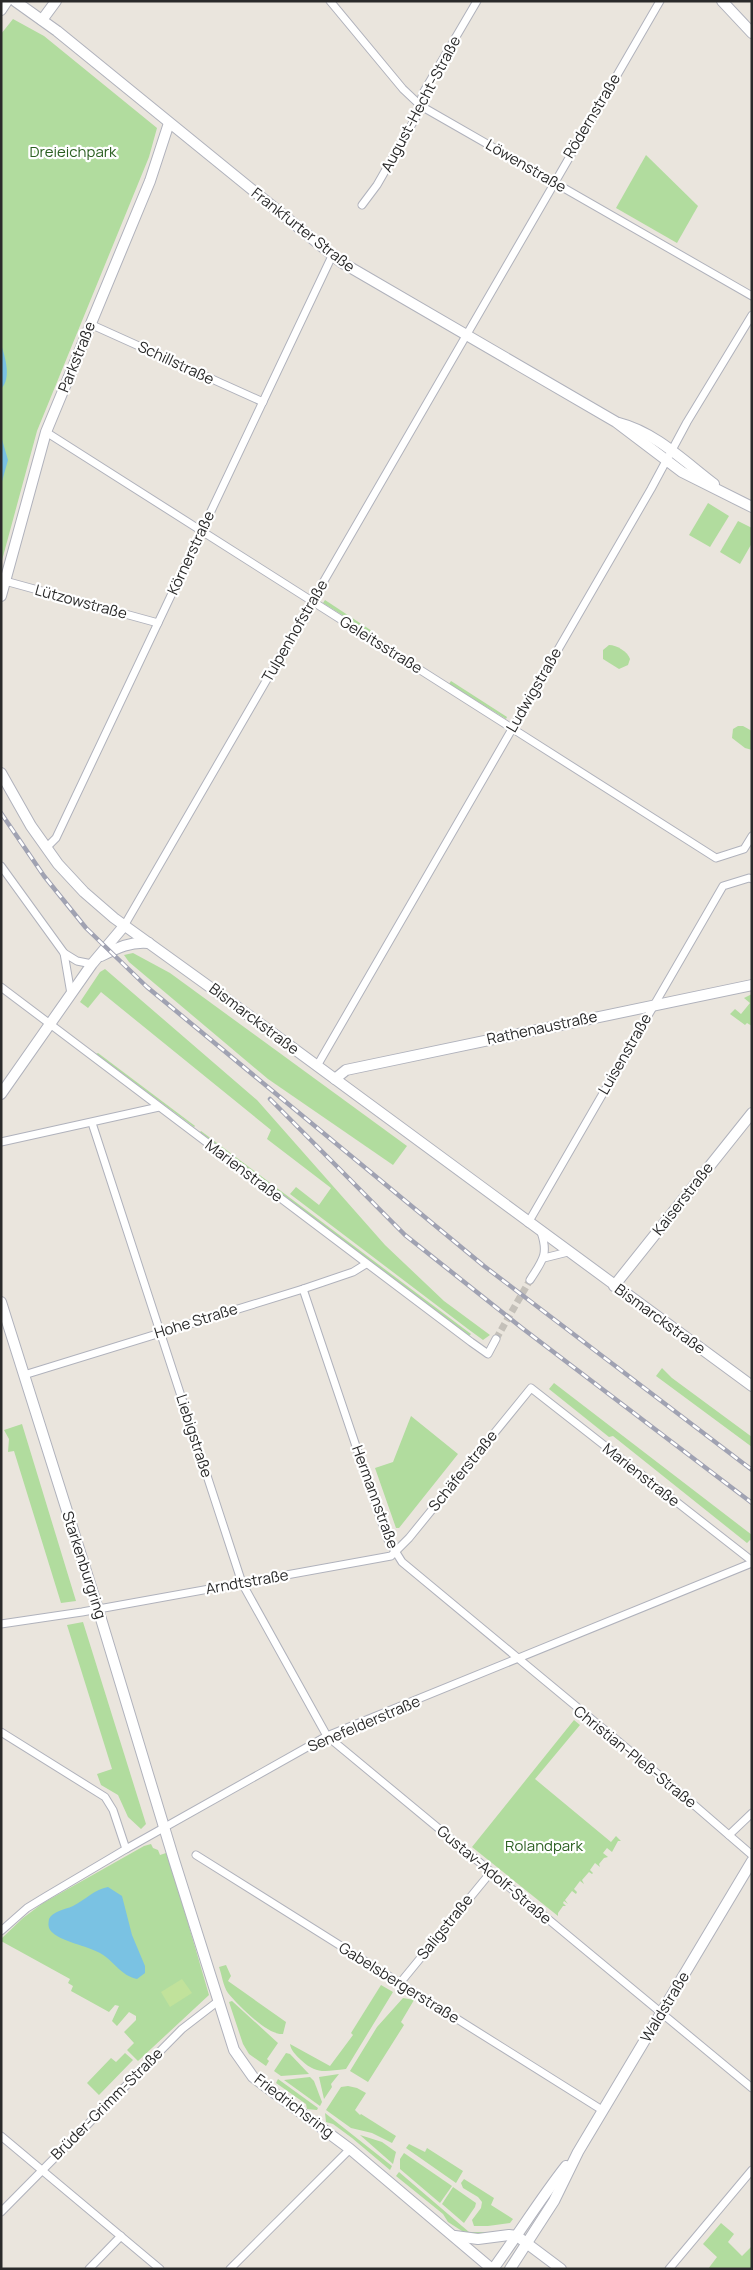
<svg xmlns="http://www.w3.org/2000/svg" width="753" height="2270" viewBox="0 0 753 2270" font-family="Manrope,sans-serif">
	<rect width="100%" height="100%" fill="#eae5dd"/>
	<g fill="#b1dc9e">
		<path d="M13 19 44 36 157 128 149 157 37 431 1 564V34Z"/>
		<path d="M646 155 698 206 677 243 616 208Z"/>
		<path d="M708 503 729 516 710 547 689 535Z"/>
		<path d="M738 521 752 528V543L740 564 720 552Z"/>
		<path d="M325 600 375 633 374 635 323 603Z"/>
		<path d="M609 645C617 645 628 652 630 659L628 665 619 669 603 659V650Z"/>
		<path d="M451 681 507 717 506 719 449 684Z"/>
		<path d="M738 726H743L752 731V750L745 748 732 738 733 729Z"/>
		<path d="M133 953 170 973 407 1146 393 1165 268 1079 129 962 124 955Z"/>
		<path d="M105 969 257 1100 385 1245 444 1301 490 1335 483 1340 468 1329 290 1194 296 1187 319 1205 331 1188 267 1139 271 1130 101 992 88 1008 80 1002 100 972Z"/>
		<path d="M752 994V1026L747 1023 745 1025 730 1014 735 1009 741 1014 750 1003 744 998Z"/>
		<path d="M98 1053 195 1126 194 1127 96 1054Z"/>
		<path d="M201 1131 471 1334 469 1336 200 1132Z"/>
		<path d="M662 1368 672 1378 752 1437V1447L656 1376Z"/>
		<path d="M554 1383 752 1535V1541L750 1540 747 1543 613 1436 609 1437 549 1389Z"/>
		<path d="M411 1416 458 1454 399 1528H396L375 1468 393 1462Z"/>
		<path d="M22 1424 76 1601 61 1603 14 1451 8 1452 9 1439 4 1430Z"/>
		<path d="M83 1622 146 1824 141 1829 128 1817 118 1795 101 1785 97 1774 112 1769 67 1625Z"/>
		<path d="M574 1720 580 1725 535 1779 611 1842 616 1836 621 1841H618L612 1852 607 1848 603 1853 608 1857 604 1858 599 1864 600 1867 595 1863 590 1870 593 1873 592 1874 589 1872 582 1880 584 1884 580 1881 574 1889 577 1892 576 1894 572 1891 565 1900 568 1904 564 1901 563 1903 566 1906H563L558 1913V1916L472 1847Z"/>
		<path d="M151 1844 153 1848 158 1850 160 1855 166 1853 172 1868 209 1995 138 2061 127 2050 134 2043 124 2032 136 2020V2016L129 2012 117 2026 112 2021 119 2006 115 2005 109 2012 71 1991 73 1986 68 1983 70 1979 1 1941V1939L23 1918 43 1903 144 1846Z"/>
		<path d="M226 1965 231 1976 228 1981 286 2022 283 2034C268 2036 238 2005 228 1993 223 1986 222 1975 219 1967Z"/>
		<path d="M381 1985 393 1992 346 2069C325 2071 317 2075 301 2060 296 2055 291 2051 290 2044L330 2066 353 2035 351 2033Z"/>
		<path d="M403 1998 414 2000 401 2022 404 2025 368 2082 350 2071 377 2027Z"/>
		<path d="M232 2001 278 2043 267 2059 269 2061 266 2066 249 2054 243 2044 229 2002Z"/>
		<path d="M125 2053 133 2060 99 2095 87 2083 111 2058 116 2062Z"/>
		<path d="M286 2053 290 2054 309 2074 281 2076 274 2071Z"/>
		<path d="M339 2074 331 2084 332 2087 324 2099 319 2077Z"/>
		<path d="M310 2077 314 2081 322 2102 320 2106 284 2080Z"/>
		<path d="M278 2079 318 2108 317 2110 307 2109 306 2104 276 2083Z"/>
		<path d="M348 2086 357 2088 366 2093 355 2110 360 2115 361 2114 396 2136 392 2143 372 2133 351 2128 326 2110 341 2087Z"/>
		<path d="M325 2113 392 2166 390 2170 352 2138 333 2124 326 2122Z"/>
		<path d="M360 2135 382 2142 396 2152 393 2164Z"/>
		<path d="M409 2144 425 2152 427 2148 463 2171 456 2183 406 2148Z"/>
		<path d="M404 2153 452 2186 440 2203 400 2169V2159Z"/>
		<path d="M399 2172 469 2232H499L480 2235 462 2231 448 2222 443 2214 396 2176Z"/>
		<path d="M464 2179 494 2198 491 2205 513 2219 510 2223 488 2226H474L472 2220 481 2208 482 2202 478 2197 463 2188 461 2183Z"/>
		<path d="M453 2187 476 2203 475 2207 464 2223 442 2204Z"/>
		<path d="M721 2223 734 2234 728 2242 742 2256 752 2246V2269H708L717 2257 703 2244Z"/>
	</g>
	<path fill="#c1e29b" d="M182 1979 192 1993 170 2007 161 1992Z"/>
	<g fill="#7ac2e3">
		<path d="M1 344C5 357 12 378 1 389Z"/>
		<path d="M1 436 8 460 1 485Z"/>
		<path d="M108 1887 122 1896 132 1935 145 1966V1973L137 1979C121 1976 113 1960 100 1953 87 1946 61 1941 53 1933 48 1929 48 1925 49 1919 53 1911 64 1910 73 1906 85 1900 95 1889 108 1887Z"/>
	</g>
	<g fill="none" stroke-linecap="round" stroke-linejoin="round">
		<path stroke="#c4c0b9" stroke-width="7" stroke-dasharray="7 3.5" stroke-linecap="butt" d="M496 1339 530 1280"/>
		<defs>
			<g id="street">
				<path d="M330 1 403 89 421 106 752 296"/>
				<path d="M362 205 377 185 416 117 423 93 477 1"/>
				<path d="M90 324 263 402"/>
				<path d="M46 432 716 858 744 849 752 836"/>
				<path d="M5 581 158 623"/>
				<path d="M46 848 56 838 332 256"/>
				<path d="M1 866 64 953 71 994"/>
				<path d="M124 926 660 1"/>
				<path d="M64 953 77 961 92 964"/>
				<path d="M1 987 471 1342 488 1354 496 1339"/>
				<path d="M317 1066 651 489 687 422 752 315"/>
				<path d="M92 1123 242 1583 327 1736 752 2088"/>
				<path d="M1 1142 159 1107"/>
				<path d="M528 1223 723 886 749 878 752 879"/>
				<path d="M544 1258 568 1252"/>
				<path d="M530 1280C542 1261 549 1255 541 1232"/>
				<path d="M303 1289 387 1538 402 1562 671 1785 752 1855"/>
				<path d="M24 1375 303 1289 353 1272 366 1264"/>
				<path d="M1 1624 82 1612 391 1556 409 1538 531 1388 752 1561"/>
				<path d="M1 1732 105 1797 113 1810 126 1849"/>
				<path d="M729 1835 752 1813"/>
				<path d="M196 1855 602 2110"/>
				<path d="M1 1931 27 1908 45 1897 126 1849 327 1736 752 1563"/>
				<path d="M400 1983 491 1872"/>
				<path d="M1 2136 160 2269"/>
				<path d="M1 2212 182 2029 217 2002"/>
				<path d="M89 2269 121 2236"/>
				<path d="M230 2269 350 2149"/>
				<path d="M669 2269 752 2170"/>
			</g>
			<g id="secondary">
				<path d="M15 1 57 31 341 262 616 422 682 472 752 507"/>
				<path d="M722 1 752 33"/>
				<path d="M1 10 7 1"/>
				<path d="M42 20 56 1"/>
				<path d="M619 423C655 432 685 462 714 484"/>
				<path d="M1 596 46 432 150 181 169 123"/>
				<path d="M1 773 31 826 58 864 84 892 114 918 225 998 752 1386"/>
				<path d="M101 956C117 948 131 941 149 943"/>
				<path d="M335 1079 346 1070 752 985"/>
				<path d="M1 1094 92 964 124 926"/>
				<path d="M614 1286 752 1113"/>
				<path d="M1 1302 98 1609 174 1860 234 2050 253 2077 350 2149 492 2269"/>
				<path d="M455 2236 478 2239 509 2235 517 2236 561 2269"/>
				<path d="M493 2269C518 2235 540 2199 566 2166"/>
				<path d="M510 2269 554 2201 578 2152 752 1861"/>
			</g>
		</defs>
		<use href="#street" stroke="#b0b2bc" stroke-width="9"/>
		<use href="#secondary" stroke="#b0b2bc" stroke-width="12"/>
		<use href="#street" stroke="#fff" stroke-width="7"/>
		<use href="#secondary" stroke="#fff" stroke-width="10"/>
		<defs>
			<g id="rail">
				<path d="M1 813 44 876 86 928 147 987 484 1266 752 1470"/>
				<path d="M270 1099 405 1235 522 1328 752 1503"/>
			</g>
		</defs>
		<use href="#rail" stroke="#a0a2b2" stroke-width="4.5"/>
		<use href="#rail" stroke="#fff" stroke-width="2.5" stroke-dasharray="8" stroke-linecap="butt"/>
	</g>
	<g text-anchor="middle" stroke-width="4.5" stroke-linejoin="round" paint-order="stroke">
		<g font-size="15" fill="#2a2a2a" stroke="#fff">
			<text transform="translate(421 104) rotate(-62)" y="5">August-Hecht-Straße</text>
			<text transform="translate(592 116) rotate(-59)" y="5">Rödernstraße</text>
			<text transform="translate(526 166) rotate(30)" y="5">Löwenstraße</text>
			<text transform="translate(303 230) rotate(38)" y="5">Frankfurter Straße</text>
			<text transform="translate(77 357) rotate(-68)" y="5">Parkstraße</text>
			<text transform="translate(176 363) rotate(25)" y="5">Schillstraße</text>
			<text transform="translate(191 553) rotate(-65)" y="5">Körnerstraße</text>
			<text transform="translate(81 602) rotate(15)" y="5">Lützowstraße</text>
			<text transform="translate(295 631) rotate(-60)" y="5">Tulpenhofstraße</text>
			<text transform="translate(381 645) rotate(32)" y="5">Geleitsstraße</text>
			<text transform="translate(534 690) rotate(-60)" y="5">Ludwigstraße</text>
			<text transform="translate(254 1019) rotate(37)" y="5">Bismarckstraße</text>
			<text transform="translate(542 1028) rotate(-12)" y="5">Rathenaustraße</text>
			<text transform="translate(625 1054) rotate(-60)" y="5">Luisenstraße</text>
			<text transform="translate(244 1171) rotate(37)" y="5">Marienstraße</text>
			<text transform="translate(683 1199) rotate(-52)" y="5">Kaiserstraße</text>
			<text transform="translate(660 1319) rotate(36)" y="5">Bismarckstraße</text>
			<text transform="translate(196 1321) rotate(-17)" y="5">Hohe Straße</text>
			<text transform="translate(194 1436) rotate(72)" y="5">Liebigstraße</text>
			<text transform="translate(463 1471) rotate(-51)" y="5">Schäferstraße</text>
			<text transform="translate(641 1475) rotate(38)" y="5">Marienstraße</text>
			<text transform="translate(375 1497) rotate(70)" y="5">Hermannstraße</text>
			<text transform="translate(84 1565) rotate(72)" y="5">Starkenburgring</text>
			<text transform="translate(247 1582) rotate(-10)" y="5">Arndtstraße</text>
			<text transform="translate(364 1724) rotate(-23)" y="5">Senefelderstraße</text>
			<text transform="translate(635 1757) rotate(39)" y="5">Christian-Pleß-Straße</text>
			<text transform="translate(494 1875) rotate(40)" y="5">Gustav-Adolf-Straße</text>
			<text transform="translate(445 1927) rotate(-51)" y="5">Saligstraße</text>
			<text transform="translate(399 1983) rotate(32)" y="5">Gabelsbergerstraße</text>
			<text transform="translate(665 2007) rotate(-59)" y="5">Waldstraße</text>
			<text transform="translate(107 2104) rotate(-45)" y="5">Brüder-Grimm-Straße</text>
			<text transform="translate(294 2106) rotate(37)" y="5">Friedrichsring</text>
		</g>
		<g font-size="15" fill="#2b5f21" stroke="#fff">
			<text x="73" y="157">Dreieichpark</text>
			<text x="544" y="1851">Rolandpark</text>
		</g>
	</g>
	<rect width="753" height="2270" fill="none" stroke="#2a2a2a" stroke-width="5"/>
</svg>
